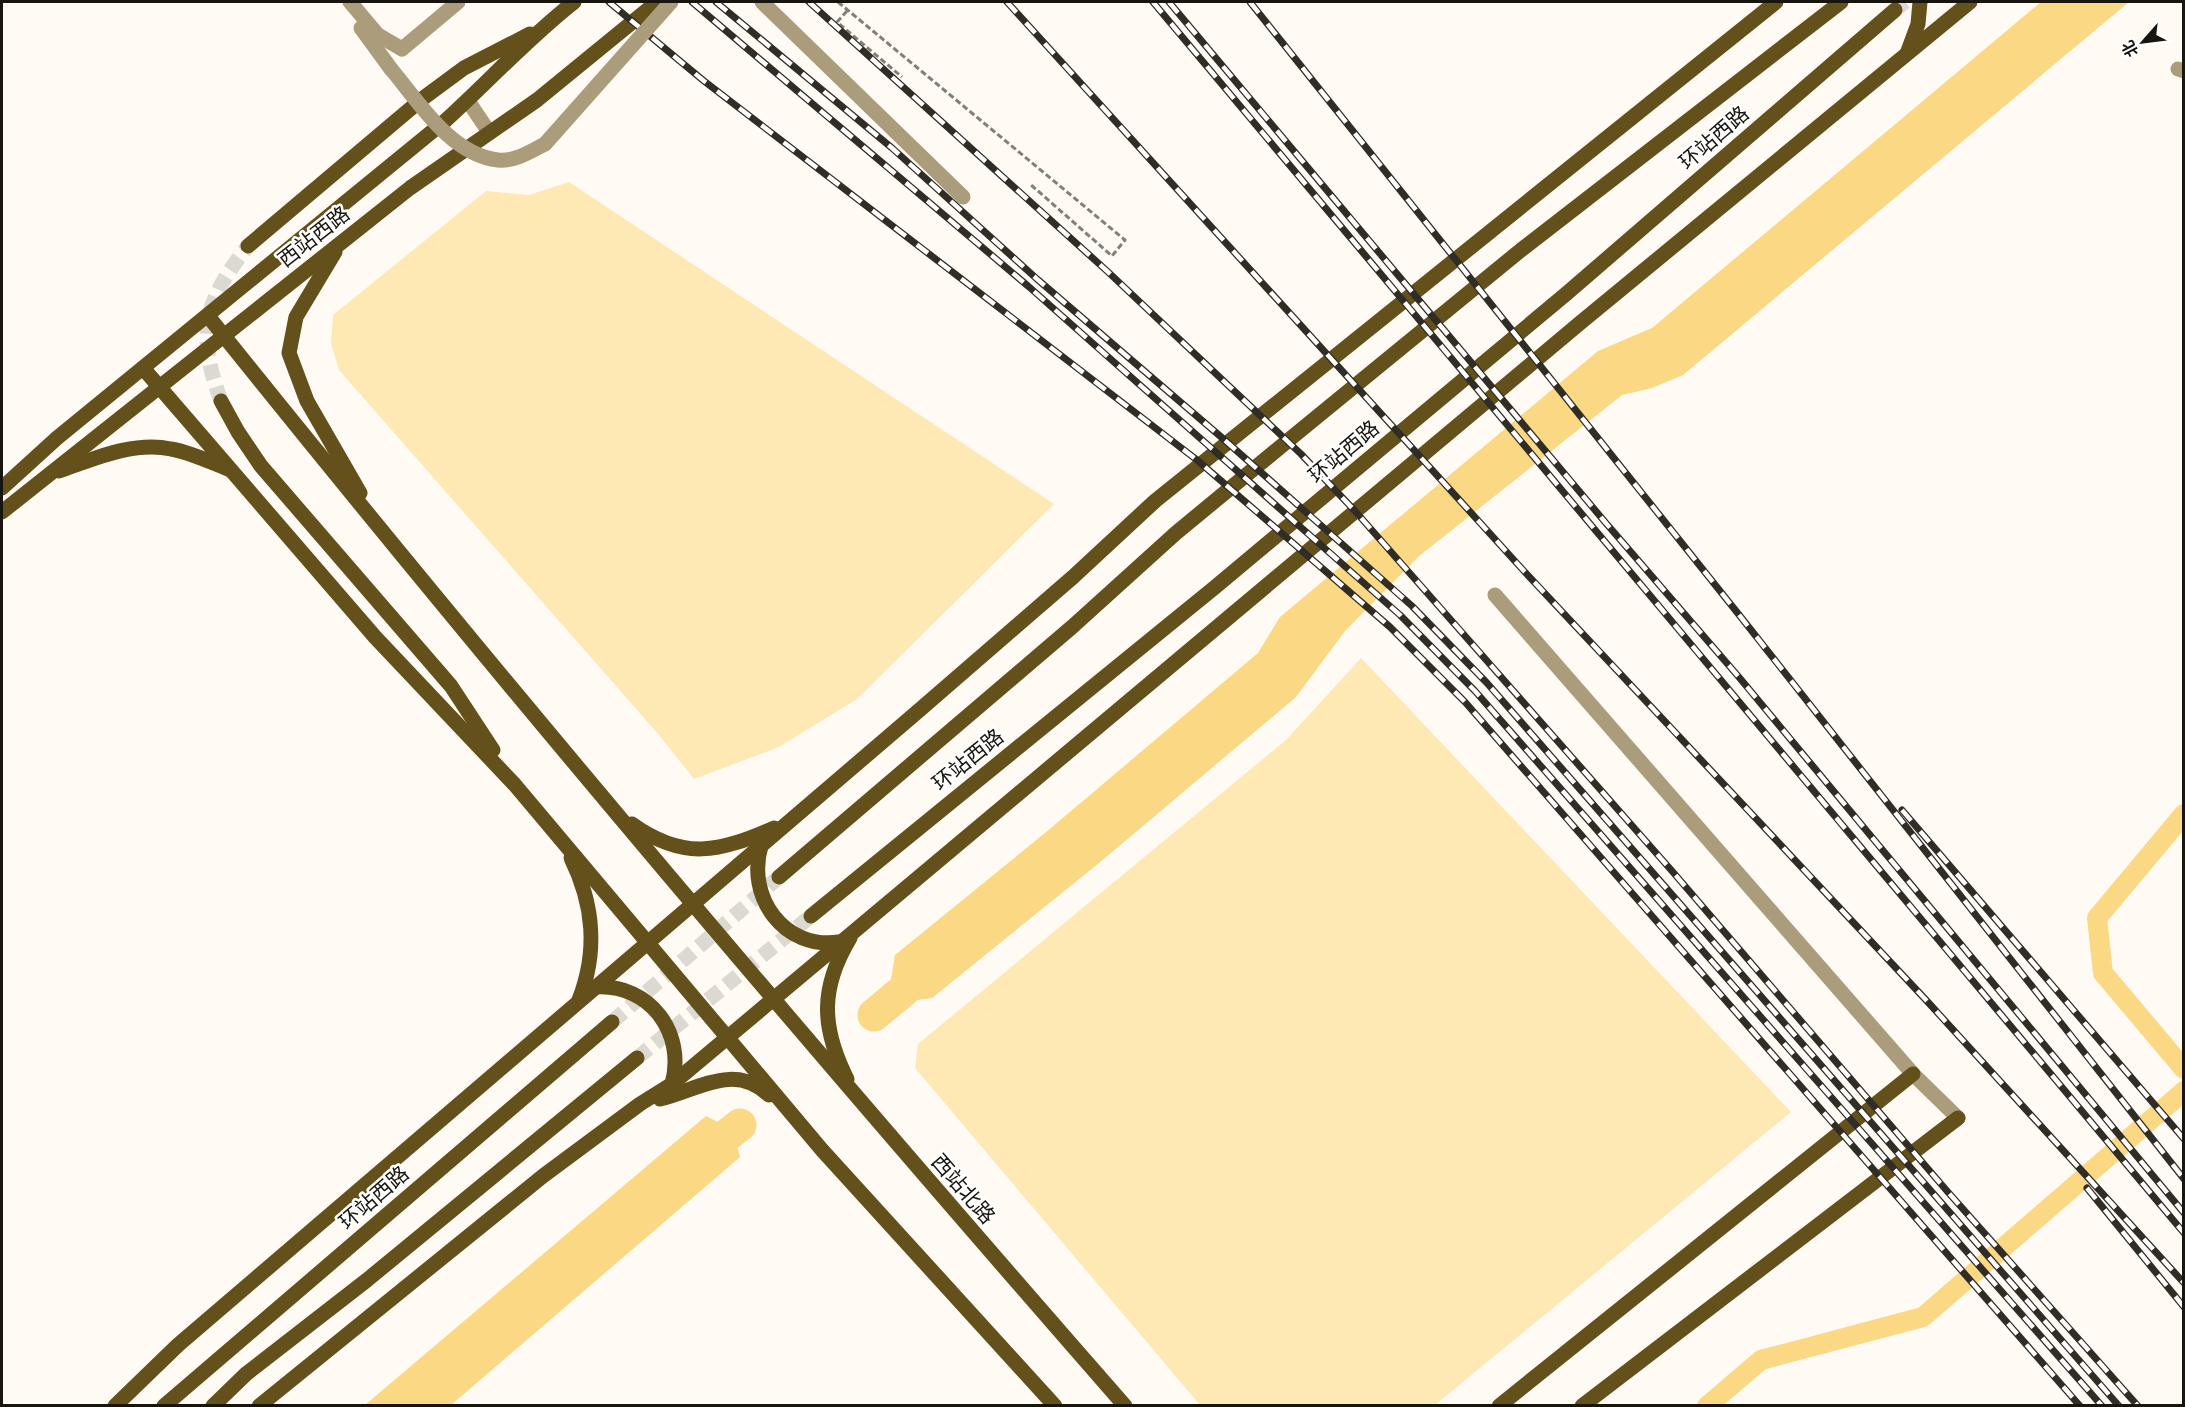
<svg xmlns="http://www.w3.org/2000/svg" width="2185" height="1407" viewBox="0 0 2185 1407" font-family="Barlow,'Noto Sans SC',sans-serif">
	<rect width="100%" height="100%" fill="#fffbf4"/>
	<g fill="#fee8b4">
		<path d="M569 182 1054 504 857 699 779 747 694 779 659 735 339 370 331 343 333 315 486 191 529 195Z"/>
		<path d="M1361 658 1791 1112 1435 1405H1200L915 1068 918 1044 1286 740Z"/>
	</g>
	<g fill="#fbd883">
		<path d="M2041 2H2129L1683 375 1652 388 1622 395 1418 557 1345 631 1296 697 1099 863 932 998 887 1004 895 955 1045 833 1258 653 1280 617 1598 351 1652 328Z"/>
		<path d="M706 1116 733 1130 740 1157 451 1405H365Z"/>
	</g>
	<g fill="none" stroke-linecap="round" stroke-linejoin="round">
		<g stroke="#fbd883" stroke-width="20">
			<path d="M2184 814 2097 918 2103 973 2184 1069"/>
			<path d="M1707 1406 1761 1360 1923 1317 2184 1091"/>
		</g>
		<g stroke="#fbd883" stroke-width="33">
			<path d="M874 1015 922 975"/>
			<path d="M699 1157 740 1125"/>
		</g>
		<g stroke="#dcd8d2" stroke-width="15" stroke-dasharray="15 8" stroke-linecap="butt">
			<path d="M1895 10 1905 2"/>
			<path d="M221 401C196 333 204 301 248 246"/>
			<path d="M612 1022 779 877"/>
			<path d="M637 1058 811 916"/>
		</g>
		<g stroke="#827f78" stroke-width="3" stroke-dasharray="6 3" stroke-linecap="butt">
			<path d="M838 2 1125 240 1112 256 1030 184"/>
			<path d="M847 11 837 22 902 77"/>
		</g>
		<g stroke="#ab9d7b" stroke-width="15">
			<path d="M350 2 378 35 402 49 458 2"/>
			<path d="M762 2 963 197"/>
			<path d="M361 28 391 69"/>
			<path d="M2178 69 2184 71"/>
			<path d="M468 101 489 132"/>
			<path d="M1495 595 1913 1074 1958 1118"/>
		</g>
		<g stroke="#64501a" stroke-width="15">
			<path d="M1908 51 1918 24 1920 2"/>
			<path d="M248 246 422 99 464 68 530 34"/>
			<path d="M335 252 296 317 289 353 307 401 360 493"/>
			<path d="M208 316C505 687 812 1048 1125 1406"/>
			<path d="M143 368 375 637 515 785 822 1150 1055 1406"/>
			<path d="M221 401 238 432 261 466 451 686 493 750"/>
			<path d="M59 471C94 459 133 441 171 449 190 452 210 462 228 469"/>
			<path d="M2 488 57 438 445 121C489 81 528 38 574 2"/>
			<path d="M2 512 410 188 537 100 657 2"/>
			<path d="M632 824C684 861 719 852 774 828"/>
			<path d="M761 846C746 897 784 950 839 942"/>
			<path d="M571 858C594 905 598 951 579 1000"/>
			<path d="M779 877 1072 627 1176 533 1296 434 1521 250 1841 2"/>
			<path d="M811 916 1214 588 1566 294 1895 10"/>
			<path d="M596 987C650 984 686 1033 672 1084"/>
			<path d="M847 1079C821 1027 820 988 850 938"/>
			<path d="M660 1099C698 1090 734 1062 769 1095"/>
			<path d="M115 1406 178 1345 916 713 1073 577 1155 501 1776 2"/>
			<path d="M164 1406 612 1022"/>
			<path d="M213 1406 246 1374 367 1280 637 1058"/>
			<path d="M259 1406 543 1176 640 1104 672 1084 1580 323 1970 2"/>
			<path d="M1499 1406 1913 1074"/>
			<path d="M1582 1406 1958 1118"/>
		</g>
		<defs>
			<g id="rail">
				<path d="M609 2 704 81 1197 460 1390 627 1465 702 2080 1406"/>
				<path d="M692 2 1028 286 1400 615 1475 691 2102 1406"/>
				<path d="M716 2 892 148 1037 279 1220 436 1412 606 1487 683 2119 1406"/>
				<path d="M809 2 1107 271 1301 454 1355 511 1672 871 1947 1191 2138 1406"/>
				<path d="M1007 2 1523 570 1926 1000 2184 1283"/>
				<path d="M1153 2 2184 1233"/>
				<path d="M1169 2 1605 522 1738 676 2184 1213"/>
				<path d="M1250 2 1740 616 2184 1179"/>
				<path d="M1902 810 2184 1139"/>
				<path d="M2087 1188 2184 1307"/>
			</g>
		</defs>
		<use href="#rail" stroke="#2f2d26" stroke-width="7"/>
		<use href="#rail" stroke="#fff" stroke-width="4.5" stroke-dasharray="14" stroke-linecap="butt"/>
		<path stroke="#ab9d7b" stroke-width="15" d="M391 69C419 102 451 155 498 160 515 162 531 151 545 144L671 2"/>
	</g>
	<g text-anchor="middle" stroke-width="5" stroke-linejoin="round" paint-order="stroke">
		<g font-size="21" fill="#17150e" stroke="#fff">
			<text transform="translate(1714 138) rotate(-41)" y="7">环站西路</text>
			<text transform="translate(314 237) rotate(-38)" y="7">西站西路</text>
			<text transform="translate(1344 452) rotate(-40)" y="7">环站西路</text>
			<text transform="translate(968 760) rotate(-39)" y="7">环站西路</text>
			<text transform="translate(963 1189) rotate(49)" y="7">西站北路</text>
			<text transform="translate(374 1198) rotate(-41)" y="7">环站西路</text>
		</g>
	</g>
	<rect width="2185" height="1407" fill="none" stroke="#17150e" stroke-width="6"/>
	<g transform="translate(2143 42) rotate(242)" stroke="#ffffff" stroke-width="4.5" paint-order="stroke">
	<path d="M0-4.5L10 22L0 15L-10 22Z" fill="#17150e"/>
	<text y="-9" font-size="16" font-weight="bold" text-anchor="middle" fill="#17150e">北</text>
	</g>
</svg>
